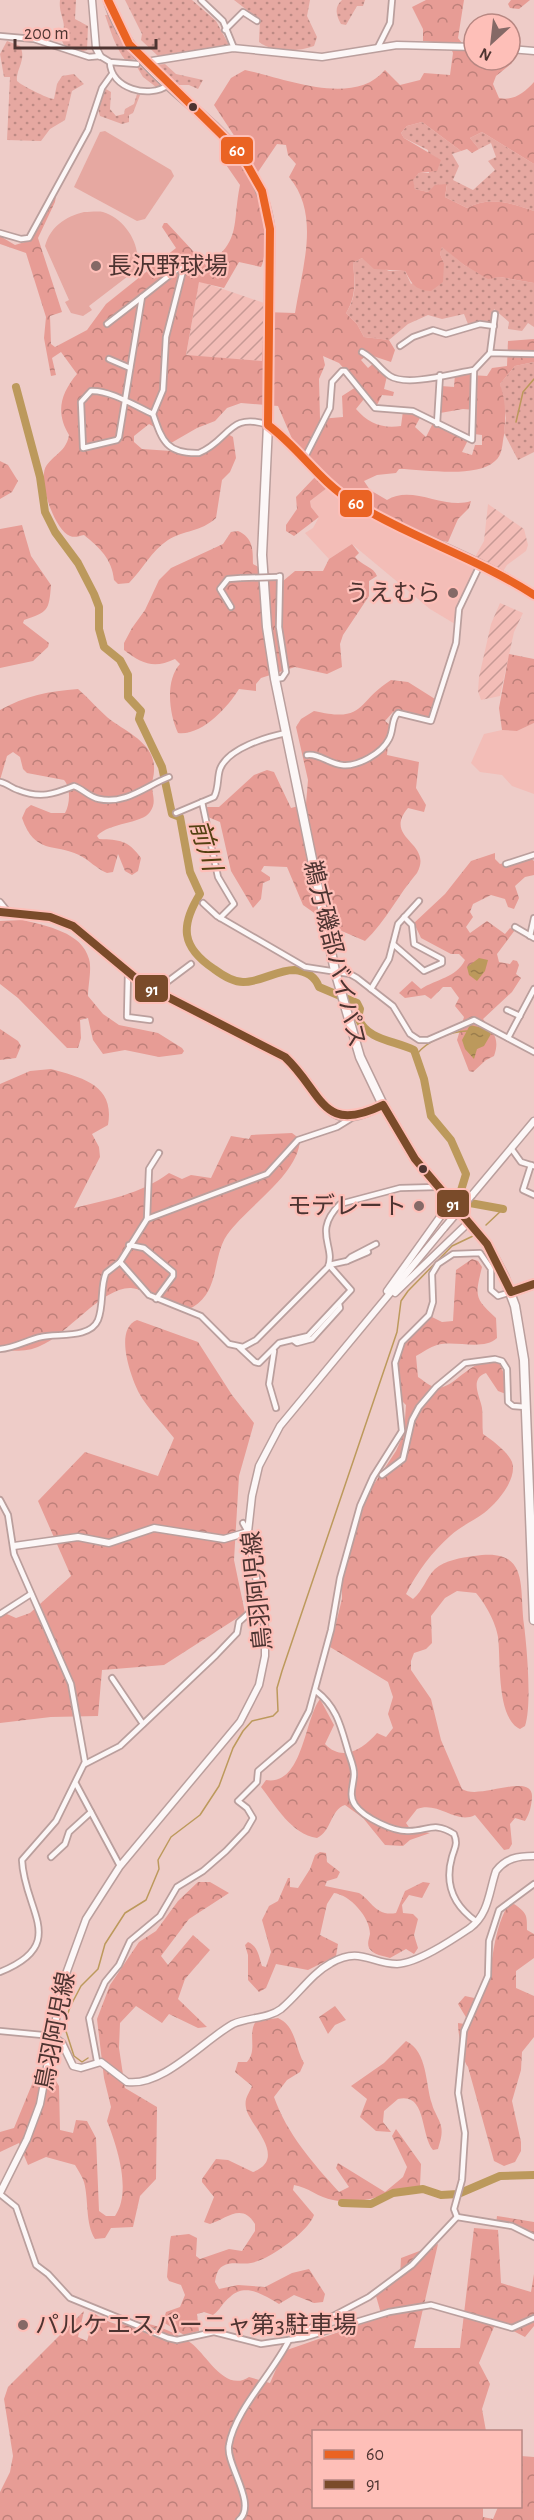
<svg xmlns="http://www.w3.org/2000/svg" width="534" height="2520" viewBox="0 0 534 2520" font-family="'Alegreya Sans','Noto Sans JP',sans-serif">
	<defs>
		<pattern id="industrial-furrows" width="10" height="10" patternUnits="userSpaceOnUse" patternTransform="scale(1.5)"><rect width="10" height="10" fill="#f3bdb7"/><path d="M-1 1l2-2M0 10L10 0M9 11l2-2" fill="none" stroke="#c79a95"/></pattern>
		<pattern id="grass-dots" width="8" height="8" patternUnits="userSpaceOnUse" patternTransform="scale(1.5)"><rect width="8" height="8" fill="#e6a8a1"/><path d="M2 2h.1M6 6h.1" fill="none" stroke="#bd8a84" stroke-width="1.8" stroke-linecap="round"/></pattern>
		<pattern id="forest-crowns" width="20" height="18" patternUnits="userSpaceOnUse" patternTransform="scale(1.5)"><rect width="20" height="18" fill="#e79c95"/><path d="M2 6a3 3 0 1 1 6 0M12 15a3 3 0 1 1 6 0" fill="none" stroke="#bd807a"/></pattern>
		<pattern id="water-ripples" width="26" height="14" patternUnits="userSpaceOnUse" patternTransform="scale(1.5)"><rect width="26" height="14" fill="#bc995c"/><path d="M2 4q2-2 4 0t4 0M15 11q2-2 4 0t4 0" fill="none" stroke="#9b7e4d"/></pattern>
	</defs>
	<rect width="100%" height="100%" fill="#eeccc8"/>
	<g fill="#f3bdb7">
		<path d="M327 488 359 508 475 569 457 609 455 624 430 609 352 544 329 559 305 533 313 528 319 517 311 507 310 501Z"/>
		<path d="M534 723V794L512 786 502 775 480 772 471 763 484 734 502 730 517 731Z"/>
	</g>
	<g fill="url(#industrial-furrows)">
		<path d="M199 281 264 303 262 361 186 356Z"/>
		<path d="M488 504 524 529 528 545 526 551 507 565 502 573 475 557 484 541Z"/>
		<path d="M500 603 523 613 514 632 500 696 481 700 478 691 479 677 491 624Z"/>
	</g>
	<g fill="url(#grass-dots)">
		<path d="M60 0H76L75 19 88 26 87 50 80 52 65 47 61 39C69 22 58 16 60 0Z"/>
		<path d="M125 0H192L216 21 229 45 158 56 141 40 142 34Z"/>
		<path d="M234 0H310L307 16 317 37 314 46C298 52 273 53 259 42L260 20Z"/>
		<path d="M342 0H365L363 6H357L346 25 341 24C336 15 334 7 342 0Z"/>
		<path d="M105 15H108L136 59 126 61C115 47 111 32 105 15Z"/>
		<path d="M7 41 20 46C27 60 16 68 17 81 21 85 48 99 54 99L57 84 62 76 74 74 84 84 72 91 65 120 50 129 41 141 7 140 10 77H4L0 54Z"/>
		<path d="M165 64 176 74 203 80 198 89 189 85H177L155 65Z"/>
		<path d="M137 67H141L161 85 156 87 143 77Z"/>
		<path d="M106 89 111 92 110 109 116 116 124 114 125 109 134 104 137 94 140 95 133 113 129 115V122L122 124 100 116C96 107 102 97 106 89Z"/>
		<path d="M422 122 461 151 452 154 459 166 453 180 473 190 495 170 488 161 496 157 491 143 479 149 470 138 482 132 534 164V211C512 203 489 196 467 208L445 197 447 185 428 192 415 189 412 180 419 173H429L428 150 404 138 401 133 407 126Z"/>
		<path d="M442 246 464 265 488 278 500 277 534 283V327L528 323 522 331 508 329 509 322 494 309 492 324H468L464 314 442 319 428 315 408 324 389 340 364 337 357 324 346 313C357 297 355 282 353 263L362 258 389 271H405L411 284 444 263 440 254Z"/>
		<path d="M534 362V452L518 460 504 433 506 418 500 384 515 366Z"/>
	</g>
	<g fill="url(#forest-crowns)">
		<path d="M426 0H464L458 38 469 52H474V60H510V53H513L512 63 496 76 493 84 499 98C514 101 524 93 534 82V164L482 132 470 138 479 149 472 153 467 149 461 151 422 122 407 126 401 133 404 138 441 160 437 171 419 173 413 180 415 189 428 192 435 185 447 184 445 197 467 208C489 196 512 203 534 211V283L500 277 488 279 464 265 442 247 440 254 444 263 443 282 431 291C415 290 412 284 405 271L374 269 362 258 353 263C355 282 356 298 346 313L357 324 364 337 389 340 395 350 391 362 367 354 361 360 368 368 375 362 387 376 384 389 394 392 393 396 382 395 377 405 339 363 323 356 325 365 319 379 320 419 343 417 342 396 356 387 364 399 356 409C368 423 382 429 401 426L403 411 421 416 415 427 426 437 433 423 468 440 462 452 472 455 475 445H482V435L474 434 475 410 463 409 440 413 441 386 454 387 455 374 471 371V375L487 376 492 368 507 366 508 341 534 339V362L515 366 500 384C506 403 506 415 504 435 502 443 503 455 495 461 476 479 423 469 399 469L396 473 377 475 364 481 370 490 387 500C412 484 444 510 471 501L469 508 458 519 448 542 443 541 435 548 344 500 327 488 310 501 311 507 319 517 294 536 286 531V525L297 509 296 497 315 477 301 460 278 406 241 403 227 408 215 421 197 428 171 443 164 440 161 431 149 424 134 436V442L142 449 201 453 226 433 233 437 236 458 230 472 222 480 216 518C201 532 184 530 168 540 151 551 143 569 129 583L118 584 114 580C112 559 100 548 84 535 79 536 75 538 70 536 55 530 41 488 44 473 46 457 66 455 69 435 55 412 61 393 77 374L61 352 52 358 56 375 51 376 44 338 46 317 26 253 0 244V236L15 245 28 241 58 185 55 202 38 238 62 312 50 316 51 344 55 347 87 330 106 304 176 248 162 227 164 223H167L206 265C242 242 232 223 240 185L222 159 221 156C256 150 273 244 261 267L239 262 224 288 199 282 186 355 262 361 264 312 295 313C302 268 321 215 289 177L296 164 288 155 286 145 277 144 258 172 214 105 231 78 245 70C284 78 353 108 385 70L400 85 420 80 424 73 450 75 453 53 449 44 423 41V29L412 7Z"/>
		<path d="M511 0H530L519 9 510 8 508 4Z"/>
		<path d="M0 461 8 465 18 481 12 492 0 499Z"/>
		<path d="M22 525 31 556 51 585C49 611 48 612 24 620L23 623 49 643 48 647 33 661 0 668V529Z"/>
		<path d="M238 531C253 538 253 549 253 564L283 581 295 571H323L329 559 352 544 359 553 355 557C361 565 374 567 377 576L369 581V596L343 635 340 644 342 667 327 674 295 667 261 678 256 684V691L239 689C228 707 202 736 178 733 169 714 165 680 180 664L175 659C154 669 142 664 124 650V643L132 628 145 610 159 580 171 568 223 544 231 532Z"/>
		<path d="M509 654 534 659V723L517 731 502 730 499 708Z"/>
		<path d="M391 680 408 682 435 699V709L428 721 407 712H393L385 721 390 725 387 755 419 762 416 788 426 805 424 812 408 808C382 839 434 842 417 873 398 895 386 921 365 941L337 929 303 905 287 867 264 866 261 871 270 877V880L263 883 261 899 253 908 231 871 220 822 208 817 207 807H219L254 775 267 770 274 772 291 808 306 804 308 780 296 727 301 719 314 711C366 723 355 703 391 680Z"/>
		<path d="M78 689C90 699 100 712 112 721 129 733 156 745 154 771 154 776 152 780 152 785 152 795 157 802 150 812 142 824 110 822 97 836L99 839C120 840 128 840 141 858L138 871 132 875 125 871 118 854 113 872 107 873C97 869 89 860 79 855 54 843 35 855 22 818L26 809 31 805 51 813H65C70 804 71 788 64 780L27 773 23 769 20 757 13 752 7 756 0 780V710C25 696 49 691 78 689Z"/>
		<path d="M495 853V859L500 864 529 857 534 861V875L525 877 515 886 519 898 514 909 508 907 505 899 491 895 473 904 470 912 473 917 466 927 470 933 487 921 505 934 510 928 515 930 497 954 499 962 510 964 513 960 517 961 519 965 516 974 521 978 512 992 483 1019C494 1033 500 1039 494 1056L486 1060 473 1072 469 1071 457 1040 464 1017 455 1006 459 998 451 987H443L431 999 425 995 405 998 399 993 412 981 421 989C436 979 456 978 465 960L459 954H451L421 938 414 923 445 894 471 861Z"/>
		<path d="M23 920C46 926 82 932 89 959 92 969 88 985 88 996L103 1014 119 1025 158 1033 182 1048 184 1051 182 1054 159 1057 125 1050 103 1054 93 1040 88 1018 80 1020 81 1038 78 1048H67L18 998 0 984V921Z"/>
		<path d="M0 1029 18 1041 21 1046 16 1058 0 1060Z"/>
		<path d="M51 1069C83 1078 115 1085 108 1125L92 1134 99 1147 100 1157 74 1208C107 1200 141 1194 169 1173L182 1179 191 1175 211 1178 231 1136 249 1139 251 1135 292 1133 300 1139C299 1175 247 1206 227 1235 212 1257 220 1291 193 1307 173 1319 152 1289 131 1288 102 1287 67 1335 40 1346 28 1352 13 1351 0 1350V1084L30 1071Z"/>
		<path d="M472 1259 478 1261 482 1267C475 1296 474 1298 496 1318L497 1338C484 1351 455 1340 437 1345 430 1347 423 1352 416 1356L418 1377C423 1380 428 1385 434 1387 453 1394 473 1351 500 1364L510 1389 506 1394 498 1391 486 1373C469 1379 480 1396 482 1408 483 1416 482 1425 483 1434 492 1440 508 1452 512 1462 518 1479 496 1504 484 1513 473 1521 461 1526 450 1536 432 1552 417 1572 406 1594L413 1599C423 1591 426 1578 435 1569 445 1560 461 1558 474 1556 530 1547 519 1586 524 1625 527 1648 532 1705 525 1726L520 1729C496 1718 501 1659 498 1637 496 1623 485 1603 476 1593L457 1591 445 1598 431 1616 432 1643 426 1649 414 1653 411 1661V1670L431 1699 441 1740 462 1789C480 1801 534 1770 532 1798 531 1807 530 1813 525 1821L515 1818 510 1824 512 1844 509 1849 504 1850 475 1815C456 1825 439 1801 417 1809L406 1823 411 1830 430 1833 410 1840 403 1846 385 1845 363 1818 345 1805C330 1810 332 1831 317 1838 291 1834 276 1806 261 1787L266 1780C303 1786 304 1720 320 1699L334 1725 325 1744C343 1763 364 1748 377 1733L386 1737 393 1728 388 1714 393 1697 388 1682 330 1647 342 1599V1576L368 1493 396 1451 404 1433 406 1405 400 1399C398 1381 392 1356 405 1341 413 1332 423 1327 428 1315L442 1322 453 1321 456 1270Z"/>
		<path d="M137 1320 198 1342 232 1395 254 1423 239 1476 234 1560 245 1613 164 1665 102 1670 98 1716 51 1717 0 1723V1611L16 1618 30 1613 71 1576 38 1501 85 1452 158 1476 174 1438C163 1424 148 1409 139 1393 130 1375 114 1329 137 1320Z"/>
		<path d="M320 1852 326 1853 327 1862 340 1872 337 1878 327 1881 325 1886 359 1893C371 1900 376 1917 396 1913L405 1891 423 1882 430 1883 422 1898 409 1895 402 1905 403 1913 413 1914 418 1919 414 1935 418 1948 414 1954 406 1949 390 1958C384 1956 373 1955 369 1948 367 1943 369 1939 370 1934 370 1917 350 1895 334 1893L327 1904 320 1935 338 1944 336 1956 308 1970 276 1964 266 1988 259 1992 248 1980V1955L245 1945 248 1942C258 1946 259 1957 262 1966L266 1967 271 1952 262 1920 269 1906 278 1901 288 1878H290V1887L298 1888 310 1869 315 1855Z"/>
		<path d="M198 1882H210L229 1893 189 1919 161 1956 168 1965 193 1935 210 1950 185 1979 178 1999 207 2027 198 2028 169 2014 162 2023 136 2006 120 2023 119 2048 125 2088 157 2107 156 2179 140 2196 133 2227 111 2228 105 2238 95 2239C85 2223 89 2201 84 2182 82 2176 78 2170 75 2165L46 2157 28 2165 19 2143 0 2152V2132L14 2128 35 2077 53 2076 59 2086 60 2130 73 2133 76 2120 87 2121 96 2138 99 2211 106 2216H115C132 2192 117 2146 107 2121L111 2107 104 2078 97 2019 110 1985 139 1942 156 1931 178 1901Z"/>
		<path d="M514 1904C527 1913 527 1915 527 1930L534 1934V1958L516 1971V1988L534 1996V2037L522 2052 521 2070 512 2101 521 2142V2151L515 2162 504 2166 494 2161 468 2067C462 2060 458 2032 458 2023L465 2024 467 2019 458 2004 465 1996 479 1999C497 1966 489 1939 508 1905Z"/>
		<path d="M335 2006 346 2020 335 2025 328 2034 319 2017Z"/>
		<path d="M278 2018C296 2026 295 2048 304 2063L300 2072 287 2080 274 2097C287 2134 313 2163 339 2192L349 2187 336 2168 338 2163 385 2192 403 2177 407 2167 392 2136 396 2129 421 2164 420 2186C387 2191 368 2206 333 2200 319 2198 308 2187 294 2185L293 2190 314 2215C308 2232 269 2260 251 2263 242 2265 232 2261 223 2266 217 2269 216 2276 215 2282L219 2289 238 2285 265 2287 292 2273 309 2269 325 2294 323 2302 314 2303 294 2295 279 2304C265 2296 246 2282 230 2297 223 2302 220 2310 213 2315L204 2312 197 2314 199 2331 184 2335 163 2322 166 2312 180 2307 185 2295 181 2285 169 2281 167 2277 170 2241 171 2236 189 2234 197 2238 196 2256 200 2259 229 2249 242 2251 255 2231V2224C242 2202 226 2219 210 2224L204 2222 214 2197 202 2182V2179L216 2159 228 2160 253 2172C289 2158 249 2125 246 2108 244 2098 249 2094 252 2086L235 2072 238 2062H247C258 2050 247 2034 256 2021Z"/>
		<path d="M406 2041C428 2052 425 2083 432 2104 434 2112 439 2118 441 2126 443 2134 440 2142 438 2149L433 2150C420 2135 427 2092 398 2099L384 2111 383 2122 391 2132 376 2131 360 2117 367 2099 351 2086 384 2063Z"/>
		<path d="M497 2216 534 2222V2235L518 2225 496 2224Z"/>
		<path d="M474 2228 498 2230 501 2283 531 2292 534 2274V2326L525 2337 496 2322 479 2363 490 2384 482 2409 486 2431 314 2432V2506L483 2507V2517L493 2519 498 2507 520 2506 521 2456 534 2457V2520H0V2492L10 2472 13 2456 4 2399 8 2387 84 2311 78 2337 87 2341 95 2314C101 2318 109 2322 116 2324 122 2326 128 2322 134 2322 151 2322 177 2333 191 2343 207 2355 225 2393 249 2377L270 2383 284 2351 382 2317 376 2296 400 2277 401 2258 438 2244 414 2348H460Z"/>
	</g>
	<g fill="#e6a8a1">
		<path d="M105 131 171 170 174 176 145 219 137 221 74 187 100 132Z"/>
		<path d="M84 212C90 212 98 211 103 212 126 219 143 247 136 270L89 306 92 310 83 316 71 313 65 302 69 300 45 246C51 226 65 217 84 212Z"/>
	</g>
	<g fill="url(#water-ripples)">
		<path d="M479 958 488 960 485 971 477 981 469 975 467 967Z"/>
		<path d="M470 1025 487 1029 491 1034 484 1046 477 1049 474 1059 465 1049 462 1040Z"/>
	</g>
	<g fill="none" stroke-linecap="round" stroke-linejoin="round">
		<g stroke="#bc995c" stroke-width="1.5">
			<path d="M516 422 523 392 534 379"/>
			<path d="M417 1054C427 1041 451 1031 467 1031"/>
			<path d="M486 1225 503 1209"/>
			<path d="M88 2058 82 2062 74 2056 64 2025 70 2007 81 1986 98 1969 105 1944 125 1913 146 1900 159 1869 158 1860 171 1837 200 1815 219 1786 233 1748 243 1731 252 1721 273 1716 278 1711 277 1688 282 1671 397 1332 401 1301 408 1291 452 1246 473 1236"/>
		</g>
		<g stroke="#bc995c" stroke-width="8">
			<path d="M16 387 40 477 45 512 55 532 78 563 94 594 99 607V629L104 647 120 660 128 675V697L141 711 139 719 162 767 172 814 180 817 190 872 200 894C180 926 181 947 214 969 222 975 233 982 243 982 261 982 277 970 294 970 305 971 315 976 319 987L357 1003 360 1009 358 1018C368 1041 394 1040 414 1050L424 1079 431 1116 451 1140 466 1174 459 1197 470 1203 503 1209"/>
			<path d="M342 2203 371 2204 393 2193 423 2189 441 2195 458 2194 500 2176 534 2175"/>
		</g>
		<defs>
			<g id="street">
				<path d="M201 0 223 21 234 48"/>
				<path d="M225 30 243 12 257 21"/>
				<path d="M0 36 34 39 89 57 100 56 110 62 137 64"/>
				<path d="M378 47 390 23 392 0"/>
				<path d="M110 62C110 89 150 99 168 85"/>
				<path d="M0 233 21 239 29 238 88 130 102 88 112 74"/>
				<path d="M185 263 166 337 163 390 153 414C162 440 166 454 199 453 229 441 229 411 268 425"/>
				<path d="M107 324 142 297"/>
				<path d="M400 346 413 337 433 330 446 334 480 324 494 326"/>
				<path d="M362 352C376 360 379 369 390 376 407 387 454 373 474 370"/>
				<path d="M490 353 495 314"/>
				<path d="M109 359 130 368"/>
				<path d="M153 414C135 406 110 390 91 391L81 402 83 448 117 440 119 437 142 297 185 263"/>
				<path d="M437 424 440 375"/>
				<path d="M304 459 330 408 332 382 342 371H345L375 408 413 411 472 440 474 370 490 353 534 354"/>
				<path d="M231 607 220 589 228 579 241 578"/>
				<path d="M275 679 282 678 286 672 279 627 280 576 277 577"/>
				<path d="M307 755C318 753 330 764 342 765 358 767 382 753 389 739 394 730 391 719 398 713L431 721 456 643 459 609 480 565"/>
				<path d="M0 782C7 783 11 788 18 790 40 799 54 794 74 786 83 789 89 797 99 799 126 805 147 785 169 777"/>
				<path d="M202 802 218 877 234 904 220 918"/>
				<path d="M176 813 214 797C219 788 217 778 220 769 228 748 267 737 286 733"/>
				<path d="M506 864 534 855"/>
				<path d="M0 902 8 912"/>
				<path d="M203 903 217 916 305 967 350 974 357 978 393 1006 410 1034 419 1040H428L474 1020 534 1052"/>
				<path d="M515 927 534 938"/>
				<path d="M530 936 534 918"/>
				<path d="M393 944 424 971 442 963V959L414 944 412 925 404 917"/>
				<path d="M128 972 127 1017 150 1020"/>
				<path d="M371 989 389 959 398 924 419 901"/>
				<path d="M155 991 191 964"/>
				<path d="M507 1010 520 1016"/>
				<path d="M508 1038 534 989"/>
				<path d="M511 1148 521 1162 534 1166"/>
				<path d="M531 1165 523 1190 534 1195"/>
				<path d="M147 1219 149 1169 159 1153"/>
				<path d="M129 1245 144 1248 173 1272V1276L156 1299"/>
				<path d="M347 1261 368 1252"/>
				<path d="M120 1262 149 1295 201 1316 229 1344 243 1347 256 1340 328 1267C336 1246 312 1232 340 1204L400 1188 437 1187"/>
				<path d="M293 1340 297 1343 312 1339 340 1308 339 1304"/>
				<path d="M239 1347 255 1362 259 1363 279 1343 308 1336 351 1290 329 1265 347 1261 351 1257 376 1244"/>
				<path d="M0 1349C15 1348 27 1340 41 1337 57 1333 90 1339 98 1320 104 1305 100 1287 106 1273L120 1262 147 1219 267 1174 298 1140 337 1127 350 1119"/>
				<path d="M274 1351 269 1384 276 1408"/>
				<path d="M382 1475 403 1459 412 1420 419 1407 436 1387 465 1363 495 1359 502 1361 507 1369 508 1402 513 1406 526 1407"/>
				<path d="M0 1500 8 1515 14 1554 71 1684 85 1762 56 1821 22 1860C24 1911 70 1944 0 1972"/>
				<path d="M243 1523 248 1532"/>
				<path d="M0 1614 31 1594"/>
				<path d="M112 1678 143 1724"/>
				<path d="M316 1691C337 1707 341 1727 348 1751 350 1758 354 1766 354 1774 354 1784 348 1795 355 1805 364 1818 394 1832 409 1831 428 1831 434 1821 454 1834 458 1844 455 1847 452 1857 444 1885 454 1906 477 1922"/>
				<path d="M85 1764 120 1746 216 1655 237 1633 239 1622 261 1602"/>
				<path d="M76 1784 120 1866"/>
				<path d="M51 1857 65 1844 69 1832 91 1812"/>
				<path d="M0 2031 53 2036"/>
				<path d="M97 2061 89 2018 105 1982 119 1965 130 1941 160 1916 177 1887 203 1871 226 1851 246 1830 253 1818 247 1808 238 1801 257 1782 258 1771 293 1741 309 1711 331 1630 340 1578 360 1506 373 1477 402 1431 395 1363 402 1342 429 1315 433 1302 432 1274 438 1264 453 1254 480 1253 491 1269V1290L498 1296 511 1292"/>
				<path d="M0 2194 16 2207 36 2265 48 2274 70 2298 168 2338 177 2340 214 2332 261 2344 274 2342 303 2338 389 2312 431 2305 512 2328 534 2318"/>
				<path d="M457 2217 454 2209 462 2180 465 2133 458 2093 464 2031 488 1976 489 1941 499 1910 534 1884"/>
				<path d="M457 2217 512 2226 534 2237"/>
				<path d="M294 2339 299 2334 369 2297 412 2265 457 2217"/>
				<path d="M239 2520C258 2504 225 2464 229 2445 235 2410 273 2373 289 2340"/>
			</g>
			<g id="secondary">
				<path d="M92 0 96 48 100 56"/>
				<path d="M510 49 534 51"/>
				<path d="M152 61 233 48 322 57 397 45 474 47"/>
				<path d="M268 425C300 446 319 481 353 502 411 536 479 556 534 595"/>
				<path d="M0 912 50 917 73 926 144 985 285 1057C325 1089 321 1142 383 1105"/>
				<path d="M472 1195 534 1121"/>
				<path d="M387 1291 450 1203"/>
				<path d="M395 1293 468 1223"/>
				<path d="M14 1546 78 1537 109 1543 154 1528 224 1539 248 1532"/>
				<path d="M53 2036 62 2043 73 2066 81 2068 101 2062 127 2082C163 2087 204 2040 233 2024 248 2017 268 2019 281 2009 299 1994 311 1974 331 1963 360 1946 371 1964 397 1964 418 1963 452 1940 470 1928 489 1914 489 1891 496 1871 506 1858 518 1856 534 1856"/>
				<path d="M0 2193 27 2139 40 2104 63 1982 86 1919 120 1866 240 1722 259 1685 265 1656V1628L248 1532 252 1496 259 1466 280 1426 444 1228"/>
			</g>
			<g id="highway">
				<path d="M108 0C137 98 257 116 270 229L268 425 262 555 267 627 275 679 335 971 360 1057 383 1105 415 1159 487 1244 504 1276 515 1306 524 1360 534 1620"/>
				<path d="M511 1292 534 1284"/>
			</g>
		</defs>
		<use href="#street" stroke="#ba9f9d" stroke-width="8"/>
		<use href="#secondary" stroke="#ba9f9d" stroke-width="9"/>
		<use href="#highway" stroke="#ba9f9d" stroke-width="11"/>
		<use href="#street" stroke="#fcf7f7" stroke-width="4.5"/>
		<use href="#secondary" stroke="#fcf7f7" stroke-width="6"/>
		<use href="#highway" stroke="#fcf7f7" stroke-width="8"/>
		<defs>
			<path id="street-bridge" d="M241 578 277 577"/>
			<path id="secondary-bridge" d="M444 1228 472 1195"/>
		</defs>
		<use href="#street-bridge" stroke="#ba9f9d" stroke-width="8" stroke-linecap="butt"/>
		<use href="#secondary-bridge" stroke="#ba9f9d" stroke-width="9" stroke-linecap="butt"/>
		<use href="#street-bridge" stroke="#fcf7f7" stroke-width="4.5"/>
		<use href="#secondary-bridge" stroke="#fcf7f7" stroke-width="6"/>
		<defs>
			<path id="bus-1" d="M108 0 129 44 241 154 262 191 270 229 268 425C299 448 320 482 353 502 411 538 477 558 534 595"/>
			<path id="bus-2" d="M0 912 50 917 73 926 144 985 285 1057C324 1094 321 1135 383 1105L415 1159 487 1244 511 1292 534 1284"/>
		</defs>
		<use href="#bus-1" stroke="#febfb8" stroke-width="12"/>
		<use href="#bus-2" stroke="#febfb8" stroke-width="12"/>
		<use href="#bus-1" stroke="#ea6323" stroke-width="8"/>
		<use href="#bus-2" stroke="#7a4b2a" stroke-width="8"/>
	</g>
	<g fill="#4d3431" stroke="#febfb8" stroke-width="2">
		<circle cx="193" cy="107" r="5"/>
		<circle cx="423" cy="1169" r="5"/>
	</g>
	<g fill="#856966" stroke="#febfb8" stroke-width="2">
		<circle cx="96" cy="266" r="6"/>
		<circle cx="453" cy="593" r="6"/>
		<circle cx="419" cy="1206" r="6"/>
		<circle cx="23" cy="2325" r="6"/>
	</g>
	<g text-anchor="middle" stroke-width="4.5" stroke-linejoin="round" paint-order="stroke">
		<g font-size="24" fill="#4d3431" stroke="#febfb8" text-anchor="start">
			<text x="108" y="274">長沢野球場</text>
			<text x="441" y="601" text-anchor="end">うえむら</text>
			<text x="407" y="1214" text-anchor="end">モデレート</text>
			<text x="35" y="2333">パルケエスパーニャ第3駐車場</text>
		</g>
		<g font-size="24" fill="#4d3431" stroke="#febfb8">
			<text transform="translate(335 954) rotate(76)" y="8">鵜方磯部バイパス</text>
			<text transform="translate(257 1591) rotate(-96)" y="8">鳥羽阿児線</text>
			<text transform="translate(55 2031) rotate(-79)" y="8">鳥羽阿児線</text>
		</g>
		<g font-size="26" font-style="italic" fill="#534012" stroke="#febfb8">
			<text transform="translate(206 845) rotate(73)" y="9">前川</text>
		</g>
	</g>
	<g stroke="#febfb8" stroke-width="2">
		<rect x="220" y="136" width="34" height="29" rx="6" fill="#ea6323"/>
		<rect x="339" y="489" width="34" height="29" rx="6" fill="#ea6323"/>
		<rect x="134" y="974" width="35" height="29" rx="6" fill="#7a4b2a"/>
		<rect x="436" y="1189" width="34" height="29" rx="6" fill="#7a4b2a"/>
	</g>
	<g font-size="16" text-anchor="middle" font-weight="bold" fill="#fff">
		<text x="237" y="156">60</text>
		<text x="356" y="509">60</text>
		<text x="152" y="995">91</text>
		<text x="453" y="1210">91</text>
	</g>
	<rect x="312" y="2430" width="210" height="78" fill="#febfb8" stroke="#b78782" stroke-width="1.5"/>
	<rect x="324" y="2450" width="30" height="9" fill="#ea6323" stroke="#b78782" stroke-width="1.5"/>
	<text x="366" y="2460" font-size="18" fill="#4d3431">60</text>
	<rect x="324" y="2480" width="30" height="9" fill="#7a4b2a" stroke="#b78782" stroke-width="1.5"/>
	<text x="366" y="2490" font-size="18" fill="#4d3431">91</text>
	<g transform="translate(492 42) rotate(207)"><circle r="28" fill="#febfb8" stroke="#b78782" stroke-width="1.5"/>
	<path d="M0-4.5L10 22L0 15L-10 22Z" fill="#856966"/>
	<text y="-9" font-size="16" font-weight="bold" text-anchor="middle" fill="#4d3431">N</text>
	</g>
	<path d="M15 39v9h141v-9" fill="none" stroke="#4d3431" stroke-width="3"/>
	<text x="24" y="39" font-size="18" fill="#4d3431" stroke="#febfb8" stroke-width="4.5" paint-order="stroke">200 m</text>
</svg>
